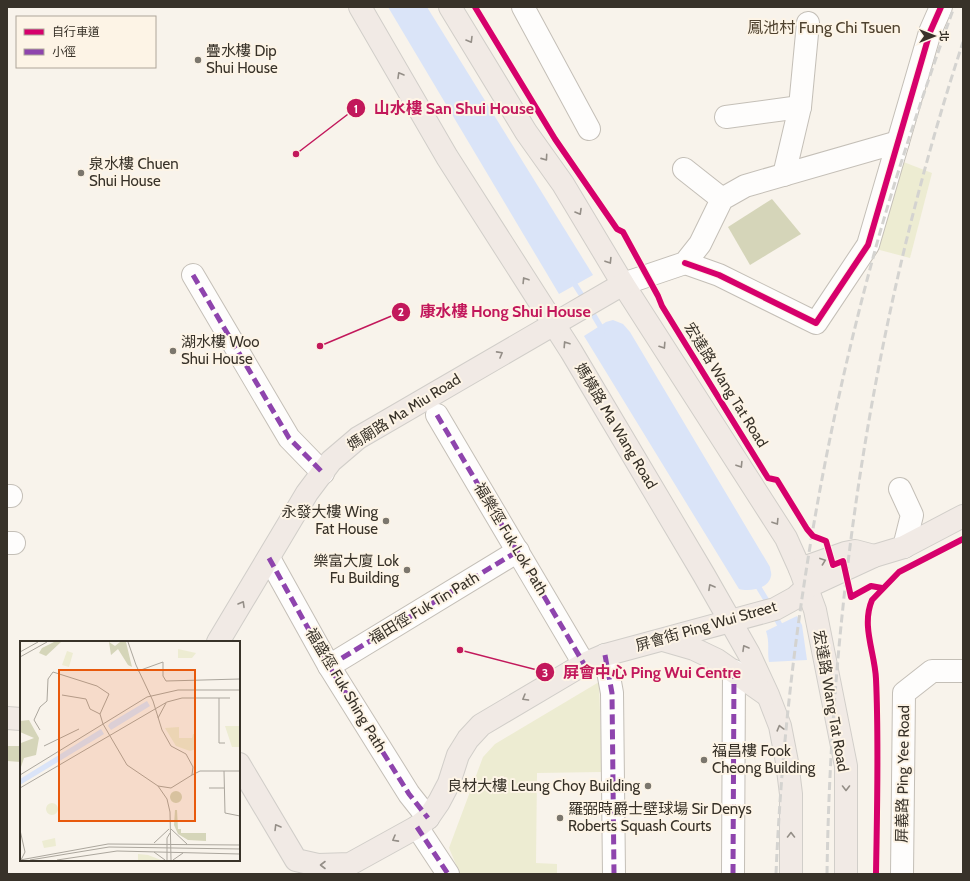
<svg xmlns="http://www.w3.org/2000/svg" width="970" height="881" viewBox="0 0 970 881" font-family="Cabin,'Noto Sans TC',sans-serif">
	<rect width="100%" height="100%" fill="#f8f3eb"/>
	<g fill="#edecd2">
		<path d="M901 161 932 173 910 258 876 249Z"/>
		<path d="M599 682 602 772 537 773 536 863 557 864V874H460L449 848 483 757 495 744Z"/>
	</g>
	<g fill="#d5d5b9">
		<path d="M772 199 801 234 750 265 728 227Z"/>
		<path d="M7 746H21V762L7 761Z"/>
	</g>
	<g fill="#dae4f8">
		<path d="M388 7H427L593 275 559 294Z"/>
		<path d="M613 320 623 324 630 332 770 567C770 569 772 574 771 576 769 589 749 592 739 589L584 336 606 322Z"/>
		<path d="M797 616 802 625 807 660 769 662C767 650 770 643 766 631Z"/>
	</g>
	<g fill="none" stroke-linecap="round" stroke-linejoin="round">
		<g stroke="#dae4f8" stroke-width="5.5">
			<path d="M572 280 586 302"/>
			<path d="M590 309 603 331"/>
			<path d="M756 583 770 606"/>
			<path d="M774 614 783 631"/>
		</g>
		<defs>
			<g id="minor">
				<path d="M523 7 589 129"/>
				<path d="M726 117 800 107"/>
				<path d="M684 169 722 199"/>
				<path d="M784 175 800 107 808 23"/>
				<path d="M685 263 719 275 816 323 868 245 930 32 941 7"/>
				<path d="M193 275 289 438 323 473"/>
				<path d="M623 284 685 263 700 244 722 199 745 186 898 142"/>
				<path d="M437 415 584 664"/>
				<path d="M900 489 912 515 904 547"/>
				<path d="M7 496H11"/>
				<path d="M7 543H14"/>
				<path d="M269 558 329 666 409 794 428 818"/>
				<path d="M605 655 612 693 614 874"/>
				<path d="M329 666 518 551"/>
				<path d="M417 827 448 874"/>
				<path d="M733 874 734 671"/>
				<path d="M902 874 904 693 932 671H963"/>
			</g>
			<g id="major">
				<path d="M360 7 447 157 571 351 704 575 749 654 768 695 780 726 787 762 791 794V874"/>
				<path d="M450 7 526 132 563 184 623 284 786 538 800 569 815 610 846 766V874"/>
				<path d="M800 569 845 553 855 551 874 556"/>
				<path d="M663 640 694 649 717 660 767 695"/>
				<path d="M218 642 307 493 331 461 358 438 623 284"/>
				<path d="M7 718 21 719"/>
				<path d="M239 764 296 860 318 865 350 864 417 827 428 818 439 802 449 783 458 755 468 739 481 725 584 664 605 655 775 609 795 598 807 587 874 556 904 547 963 516"/>
			</g>
		</defs>
		<use href="#minor" stroke="#c4bfb7" stroke-width="24"/>
		<use href="#major" stroke="#d1cec9" stroke-width="24"/>
		<use href="#minor" stroke="#fefdfc" stroke-width="22"/>
		<use href="#major" stroke="#f1eae5" stroke-width="22"/>
		<g stroke="#d4d3d0" stroke-width="3" stroke-dasharray="8 4" stroke-linecap="butt">
			<path d="M776 874C785 659 821 443 879 236 901 159 927 83 954 7"/>
			<path d="M827 874C831 593 875 310 963 42"/>
		</g>
		<g stroke="#8e44ad" stroke-width="5" stroke-dasharray="10 5" stroke-linecap="butt">
			<path d="M193 275 289 438 323 473"/>
			<path d="M437 415 584 664"/>
			<path d="M269 558 329 666 409 794 428 818"/>
			<path d="M605 655 612 693 614 874"/>
			<path d="M329 666 518 551"/>
			<path d="M417 827 448 874"/>
			<path d="M733 874 734 671"/>
		</g>
		<defs>
			<g id="cycleway">
				<path d="M475 7 555 139 617 229 623 232 658 296 662 306 768 478 777 480 807 529 813 536 826 541 833 565 843 561 851 597 871 586 882 588"/>
				<path d="M685 263 719 275 816 323 868 245 930 32 941 7"/>
				<path d="M876 874C877 809 879 744 876 679 875 653 861 626 872 600L899 572 963 539"/>
			</g>
		</defs>
		<use href="#cycleway" stroke="#fdf4e6" stroke-width="8"/>
		<use href="#cycleway" stroke="#d6006c" stroke-width="6"/>
	</g>
	<defs><path id="oneway-chevron" d="M-2-3.5L2.5 0L-2 3.5" fill="none" stroke-width="1.6" stroke-linecap="round" stroke-linejoin="round"/></defs>
	<g stroke="#948e87">
		<use href="#oneway-chevron" transform="translate(470 40) rotate(59)"/>
		<use href="#oneway-chevron" transform="translate(400 75) rotate(-120)"/>
		<use href="#oneway-chevron" transform="translate(545 158) rotate(55)"/>
		<use href="#oneway-chevron" transform="translate(579 212) rotate(60)"/>
		<use href="#oneway-chevron" transform="translate(609 261) rotate(58)"/>
		<use href="#oneway-chevron" transform="translate(525 280) rotate(-122)"/>
		<use href="#oneway-chevron" transform="translate(566 344) rotate(-123)"/>
		<use href="#oneway-chevron" transform="translate(663 346) rotate(57)"/>
		<use href="#oneway-chevron" transform="translate(500 354) rotate(-29)"/>
		<use href="#oneway-chevron" transform="translate(740 465) rotate(58)"/>
		<use href="#oneway-chevron" transform="translate(776 522) rotate(58)"/>
		<use href="#oneway-chevron" transform="translate(823 561) rotate(-20)"/>
		<use href="#oneway-chevron" transform="translate(711 587) rotate(-119)"/>
		<use href="#oneway-chevron" transform="translate(242 604) rotate(-60)"/>
		<use href="#oneway-chevron" transform="translate(745 648) rotate(-120)"/>
		<use href="#oneway-chevron" transform="translate(525 698) rotate(150)"/>
		<use href="#oneway-chevron" transform="translate(780 728) rotate(-105)"/>
		<use href="#oneway-chevron" transform="translate(846 788) rotate(90)"/>
		<use href="#oneway-chevron" transform="translate(277 827) rotate(-121)"/>
		<use href="#oneway-chevron" transform="translate(791 835) rotate(-90)"/>
		<use href="#oneway-chevron" transform="translate(395 839) rotate(151)"/>
		<use href="#oneway-chevron" transform="translate(323 865) rotate(-180)"/>
	</g>
	<g fill="#7b766d" stroke="#fdf4e6" stroke-width="1.5">
		<circle cx="198" cy="60" r="4"/>
		<circle cx="81" cy="173" r="4"/>
		<circle cx="173" cy="351" r="4"/>
		<circle cx="386" cy="521" r="4"/>
		<circle cx="407" cy="570" r="4"/>
		<circle cx="704" cy="760" r="4"/>
		<circle cx="648" cy="786" r="4"/>
		<circle cx="560" cy="818" r="4"/>
	</g>
	<g text-anchor="middle" stroke-width="4" stroke-linejoin="round" paint-order="stroke">
		<g font-size="15" fill="#383229" stroke="#fdf4e6" text-anchor="start">
			<text x="206" y="56">疊水樓 Dip<tspan x="206" dy="17">Shui House</tspan></text>
			<text x="89" y="169">泉水樓 Chuen<tspan x="89" dy="17">Shui House</tspan></text>
			<text x="181" y="347">湖水樓 Woo<tspan x="181" dy="17">Shui House</tspan></text>
			<text x="378" y="517" text-anchor="end">永發大樓 Wing<tspan x="378" dy="17">Fat House</tspan></text>
			<text x="399" y="566" text-anchor="end">樂富大廈 Lok<tspan x="399" dy="17">Fu Building</tspan></text>
			<text x="712" y="756">福昌樓 Fook<tspan x="712" dy="17">Cheong Building</tspan></text>
			<text x="640" y="791" text-anchor="end">良材大樓 Leung Choy Building</text>
			<text x="568" y="814">羅弼時爵士壁球場 Sir Denys<tspan x="568" dy="17">Roberts Squash Courts</tspan></text>
		</g>
		<g font-size="15" fill="#383229" stroke="#fdf4e6">
			<text transform="translate(726 385) rotate(58)" y="5">宏達路 Wang Tat Road</text>
			<text transform="translate(404 412) rotate(-32)" y="5">媽廟路 Ma Miu Road</text>
			<text transform="translate(616 426) rotate(59)" y="5">媽橫路 Ma Wang Road</text>
			<text transform="translate(511 539) rotate(59)" y="5">福樂徑 Fuk Lok Path</text>
			<text transform="translate(424 608) rotate(-31)" y="5">福田徑 Fuk Tin Path</text>
			<text transform="translate(706 626) rotate(-16)" y="5">屏會街 Ping Wui Street</text>
			<text transform="translate(346 690) rotate(59)" y="5">福盛徑 Fuk Shing Path</text>
			<text transform="translate(831 701) rotate(80)" y="5">宏達路 Wang Tat Road</text>
			<text transform="translate(903 774) rotate(-89)" y="5">屏義路 Ping Yee Road</text>
		</g>
		<g font-size="16" fill="#4f422f" stroke="#fdf4e6">
			<text x="824" y="33">鳳池村 Fung Chi Tsuen</text>
		</g>
	</g>
	<g transform="translate(20 641)">
		<rect width="220" height="220" fill="#f8f3eb"/>
		<path d="M158 8 176 12 172 17H158ZM47 10 53 12 49 26 42 24ZM205 85H220V106H212ZM159 86V97H172L173 93H176V108L170 110 156 105 145 87ZM26 168a6 6 0 1 1 12 0a6 6 0 1 1-12 0ZM35 197 36 205 24 207 22 200ZM118 213 128 214 141 219H118Z" fill="#edecd2"/>
		<path d="M34 1H41L26 15 19 12 22 7ZM89 1 95 5 100 1H106L112 26 108 24 98 8 91 14ZM9 79 19 97 16 114 4 117 1 126V102L14 97 0 91V80ZM150 156a6 6 0 1 1 12 0a6 6 0 1 1-12 0ZM155 169H157L158 188H161V192H186V200L168 199 158 193 154 184Z" fill="#d5d5b9"/>
		<path d="M127 60 130 65 91 89 88 85 90 82ZM81 88 84 93 0 144V138Z" fill="#dae4f8"/>
		<path fill="none" stroke="#aba69d" stroke-width="1" d="M108 1 116 24 133 60 142 89 151 105 166 113 173 126 172 134 151 147 138 145M0 11 18 1M0 16 27 1M118 30 143 21V35L146 40 220 38M42 54 66 58 70 68 80 73 83 83M199 57V102H205M138 77 146 62M83 83 107 124 138 145 147 158 150 171 151 219M20 89 14 79 20 66 27 60 28 38 33 31 77 45 89 53 80 73M24 105 59 88M204 130 205 172 220 175M0 134 127 56 158 49H220M172 134 180 130H220M0 147 147 61 162 57H210M189 147H204M151 188 167 203M0 189 5 211 1 219M134 202 149 188M134 211 145 219M0 219 88 203 220 204M10 219 89 206 220 208M37 219 97 210 220 213M147 219V197L150 192M153 219 163 212"/>
		<path fill="#e8590c" fill-opacity="0.15" stroke="#e8590c" stroke-width="2" d="M39 29H175V180H39Z"/>
		<rect width="220" height="220" fill="none" stroke="#383229" stroke-width="2"/>
	</g>
	<path fill="none" stroke="#c2185b" stroke-width="1.5" d="M296 154L356 108M320 346L401 312M460 650L545 672"/>
	<g fill="#c2185b" stroke="#fdf4e6" stroke-width="1.5">
		<circle cx="296" cy="154" r="4"/>
		<circle cx="320" cy="346" r="4"/>
		<circle cx="460" cy="650" r="4"/>
		<circle cx="356" cy="108" r="10"/>
		<circle cx="401" cy="312" r="10"/>
		<circle cx="545" cy="672" r="10"/>
	</g>
	<g font-size="12" text-anchor="middle" font-weight="bold" fill="#fff">
		<text x="356" y="113">1</text>
		<text x="401" y="316">2</text>
		<text x="545" y="677">3</text>
	</g>
	<g font-size="16" text-anchor="middle" font-weight="bold" fill="#c2185b" stroke="#fdf4e6" stroke-width="4" stroke-linejoin="round" paint-order="stroke">
		<text x="454" y="114">山水樓 San Shui House</text>
		<text x="505" y="317">康水樓 Hong Shui House</text>
		<text x="652" y="678">屏會中心 Ping Wui Centre</text>
	</g>
	<rect width="970" height="881" fill="none" stroke="#383229" stroke-width="16"/>
	<rect x="16" y="16" width="140" height="52" fill="#fdf4e6" stroke="#aea69a"/>
	<rect x="24" y="29" width="20" height="6" fill="#d6006c" stroke="#aea69a"/>
	<text x="52" y="36" font-size="12" fill="#383229">自行車道</text>
	<rect x="24" y="49" width="20" height="6" fill="#8e44ad" stroke="#aea69a"/>
	<text x="52" y="56" font-size="12" fill="#383229">小徑</text>
	<g transform="translate(934 36) rotate(90)" stroke="#fdf4e6" stroke-width="3" paint-order="stroke">
	<path d="M0-3L7 15L0 10L-7 15Z" fill="#383229"/>
	<text y="-6" font-size="11" font-weight="bold" text-anchor="middle" fill="#383229">北</text>
	</g>
</svg>
